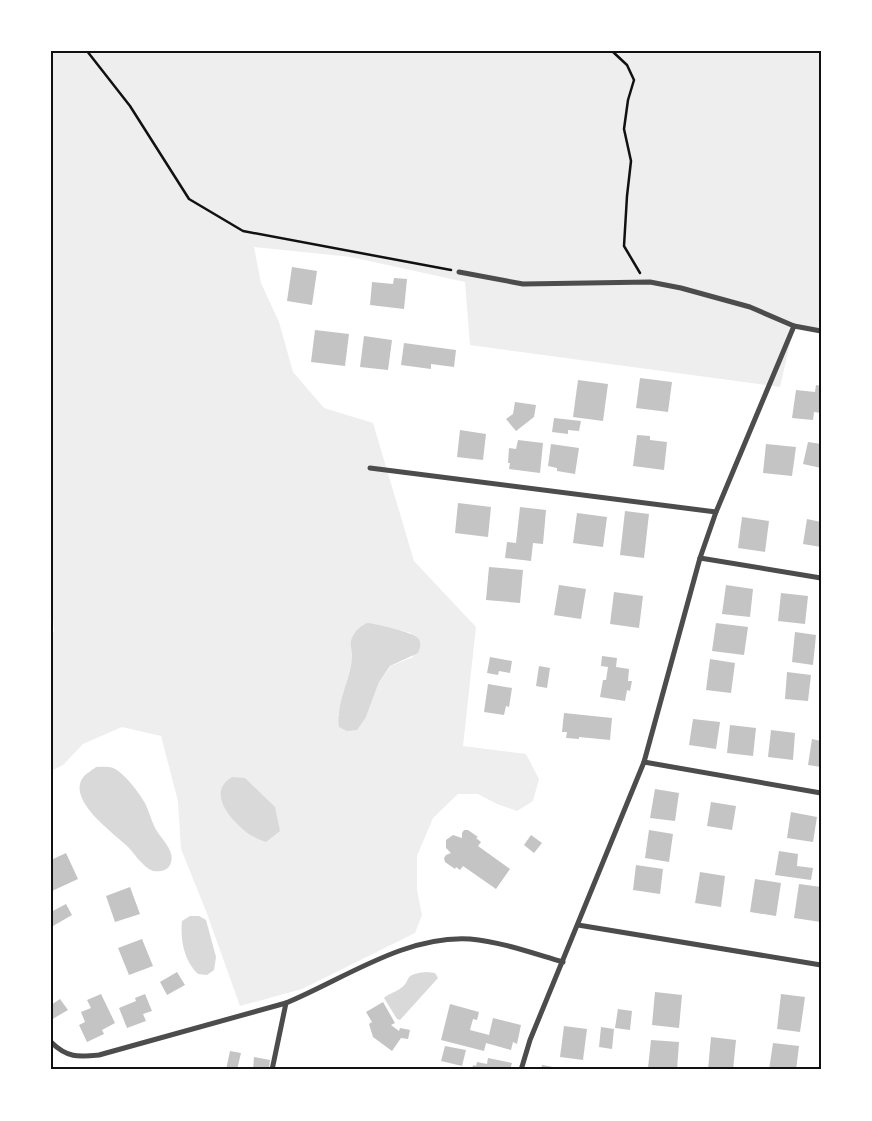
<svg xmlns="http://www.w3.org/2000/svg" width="872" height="1121" viewBox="0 0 872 1121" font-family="'Roboto Condensed',sans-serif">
	<rect width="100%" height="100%" fill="#fff"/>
	<path fill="#eee" fill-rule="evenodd" d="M51 51H821V331L794 326 780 387 470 345 465 282 351 257 254 247 261 283 279 322 293 372 324 408 373 423 414 561 476 627 463 746 526 754 539 779 533 801 517 811 497 804 478 794H458L433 818 417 856V890L422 915 415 933 302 989 240 1006 206 911 181 849 178 801 161 736 122 727 83 744 63 765 51 771V634L54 632 51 590ZM367 623 411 633 413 657 391 666 379 682 366 717 338 716 353 657Z"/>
	<g fill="#d9d9d9">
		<path d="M367 623C374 623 414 633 418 638 422 643 420 648 418 653L390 666 379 682 366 717 357 730 347 731 339 727C336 703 350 681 352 658 353 651 348 643 353 636 356 630 361 626 367 623Z"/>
		<path d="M96 767C103 767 110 766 115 769 125 774 140 794 145 803 149 811 151 820 155 828 161 839 177 852 170 865 167 871 159 872 153 871 142 867 134 852 126 845 112 832 69 801 82 779 85 774 91 771 96 767Z"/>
		<path d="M232 777 245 778 275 807 280 831 266 842C259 839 250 836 245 831 229 818 207 792 232 777Z"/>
		<path d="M190 916H199L206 920 216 957 214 970 207 975 198 974C184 961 180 939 182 921Z"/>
		<path d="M427 972 435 973 438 978 400 1020 397 1019 384 998C388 994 393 993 398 990 414 981 400 974 427 972Z"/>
	</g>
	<g fill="#c4c4c4">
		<path d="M292 267 317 271 312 305 287 301Z"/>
		<path d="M394 278 407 279 404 309 370 305 372 282 393 284Z"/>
		<path d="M315 330 349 334 345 366 311 362Z"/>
		<path d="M364 336 392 340 388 370 360 367Z"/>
		<path d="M404 343 456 350 454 367 431 364V369L401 365Z"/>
		<path d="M640 378 672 382 668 412 636 408Z"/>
		<path d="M578 380 608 384 603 421 573 417Z"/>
		<path d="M816 385 821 386V413L814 412 813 420 792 418 796 390 815 392Z"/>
		<path d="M515 402 536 405 534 417 516 431 506 419 513 414Z"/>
		<path d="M554 418 581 421 579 431 568 430V434L552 432Z"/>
		<path d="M460 430 486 434 483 460 457 457Z"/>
		<path d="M637 435 650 436V440L667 442 664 470 633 466Z"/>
		<path d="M518 440 543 443 540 473 509 469 510 463H508L509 448 516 449Z"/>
		<path d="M808 442 821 444V468L803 464Z"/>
		<path d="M551 444 579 448 575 474 557 471V468L548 466Z"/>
		<path d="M766 444 796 447 792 476 763 473Z"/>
		<path d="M458 503 491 507 488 537 455 533Z"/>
		<path d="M520 507 546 510 543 544 533 543 531 561 505 558 507 542 516 543Z"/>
		<path d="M625 511 649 514 644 558 620 555Z"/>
		<path d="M577 513 607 517 603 547 573 543Z"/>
		<path d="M742 517 769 521 765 552 738 548Z"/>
		<path d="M807 519 821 522V547L803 544Z"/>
		<path d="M489 567 523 570 520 603 486 600Z"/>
		<path d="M559 585 586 589 581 619 554 615Z"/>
		<path d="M726 585 753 589 750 617 722 614Z"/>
		<path d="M614 592 643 596 639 628 610 624Z"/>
		<path d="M781 593 808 596 805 624 778 621Z"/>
		<path d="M716 623 748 627 744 655 712 651Z"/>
		<path d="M795 632 816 635 813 665 792 662Z"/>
		<path d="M602 656 617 658 616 667 629 669 628 681H632L630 691 627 690 625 701 600 697 603 680H606L608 667 601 666Z"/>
		<path d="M490 657 512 661 510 673 499 671 498 675 487 673Z"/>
		<path d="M710 659 735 663 731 693 706 690Z"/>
		<path d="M539 666 550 668 547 688 536 686Z"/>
		<path d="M787 672 811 675 808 701 785 699Z"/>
		<path d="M488 684 512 688 509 707 506 706 504 715 484 712Z"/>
		<path d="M564 713 612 718 610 740 579 737V739L566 738 567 732H562Z"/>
		<path d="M693 719 720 722 716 749 689 745Z"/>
		<path d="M730 725 756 728 753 756 727 753Z"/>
		<path d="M771 730 795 733 793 760 768 757Z"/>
		<path d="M812 739 821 741V767L808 765Z"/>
		<path d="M655 789 679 793 675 821 650 818Z"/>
		<path d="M711 802 736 806 732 830 707 826Z"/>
		<path d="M791 812 817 817 813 842 787 838Z"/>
		<path d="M464 830H468L478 837 476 838 481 842 478 846 510 869 496 889 463 866 460 870 456 867 455 869 445 862 444 858 446 855 451 853 446 848V840L453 835 462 838V833Z"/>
		<path d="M649 830 673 834 669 862 645 858Z"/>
		<path d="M531 835 542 843 534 853 524 845Z"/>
		<path d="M779 851 798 854 797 866 813 868 811 880 775 875Z"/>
		<path d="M66 853 78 879 52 891 51 860Z"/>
		<path d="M636 865 663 869 660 894 633 890Z"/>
		<path d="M700 872 725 876 721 907 695 903Z"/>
		<path d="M755 879 781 883 776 916 750 912Z"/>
		<path d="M799 884 821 887V922L794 918Z"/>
		<path d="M130 887 140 914 115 922 106 896Z"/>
		<path d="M66 904 72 915 53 926 51 923V912Z"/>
		<path d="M142 939 153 966 129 975 118 948Z"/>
		<path d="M177 972 185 985 167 995 160 982Z"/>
		<path d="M655 992 682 995 679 1028 652 1025Z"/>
		<path d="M101 994 115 1023 102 1030 104 1034 87 1042 79 1025 85 1022 81 1012 91 1008 87 1000Z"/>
		<path d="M145 994 152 1011 143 1014 146 1021 127 1028 119 1008 136 1001 135 998Z"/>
		<path d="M781 994 805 997 800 1032 777 1029Z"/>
		<path d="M60 999 68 1010 51 1020V1005Z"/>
		<path d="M383 1002 395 1023 391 1025 399 1031 400 1028 410 1030 408 1039 401 1038 392 1051 373 1037 369 1024 372 1022 366 1012Z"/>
		<path d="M450 1004 479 1012 477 1020 473 1019 470 1030 489 1035 493 1018 521 1025 517 1044 513 1042 511 1050 486 1043 484 1051 441 1040Z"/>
		<path d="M618 1009 632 1011 630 1030 615 1028Z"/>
		<path d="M564 1026 587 1029 583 1060 560 1057Z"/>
		<path d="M601 1027 614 1029 612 1049 599 1047Z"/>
		<path d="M711 1037 736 1040 733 1070H708Z"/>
		<path d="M651 1040 679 1042 677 1070 648 1068Z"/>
		<path d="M773 1043 799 1046 796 1070H769Z"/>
		<path d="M445 1046 466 1050 462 1066 441 1061Z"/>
		<path d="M230 1051 241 1053 237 1070H226Z"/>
		<path d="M254 1057 270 1060 269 1070H253Z"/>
		<path d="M488 1058 512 1063 510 1070H472L473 1065 476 1066 477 1062 487 1064Z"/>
		<path d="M542 1065 553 1067V1070H541Z"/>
	</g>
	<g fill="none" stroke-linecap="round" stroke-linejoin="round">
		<g stroke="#111" stroke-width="2.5">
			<path d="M87 51 130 106 189 199 243 231 451 270"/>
			<path d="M612 51 627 65 634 80 628 100 624 129 631 161 627 196 624 246 640 273"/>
		</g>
		<g stroke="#4c4c4c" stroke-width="5">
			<path d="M459 272 523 284 650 282 681 288 750 307 794 326 821 331"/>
			<path d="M370 468 716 512"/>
			<path d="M700 558 821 578"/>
			<path d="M644 762 821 793"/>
			<path d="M578 925 821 965"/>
			<path d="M51 1042C67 1058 78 1057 99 1055L286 1003C344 979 405 935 470 939 502 942 532 953 563 962"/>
			<path d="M272 1070 286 1003"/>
			<path d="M521 1070 530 1040 644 762 700 558 716 512 794 326"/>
		</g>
	</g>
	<rect width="872" height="1121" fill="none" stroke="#ffffff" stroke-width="105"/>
	<rect x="52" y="52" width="768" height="1016" fill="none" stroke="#111" stroke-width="2"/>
</svg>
